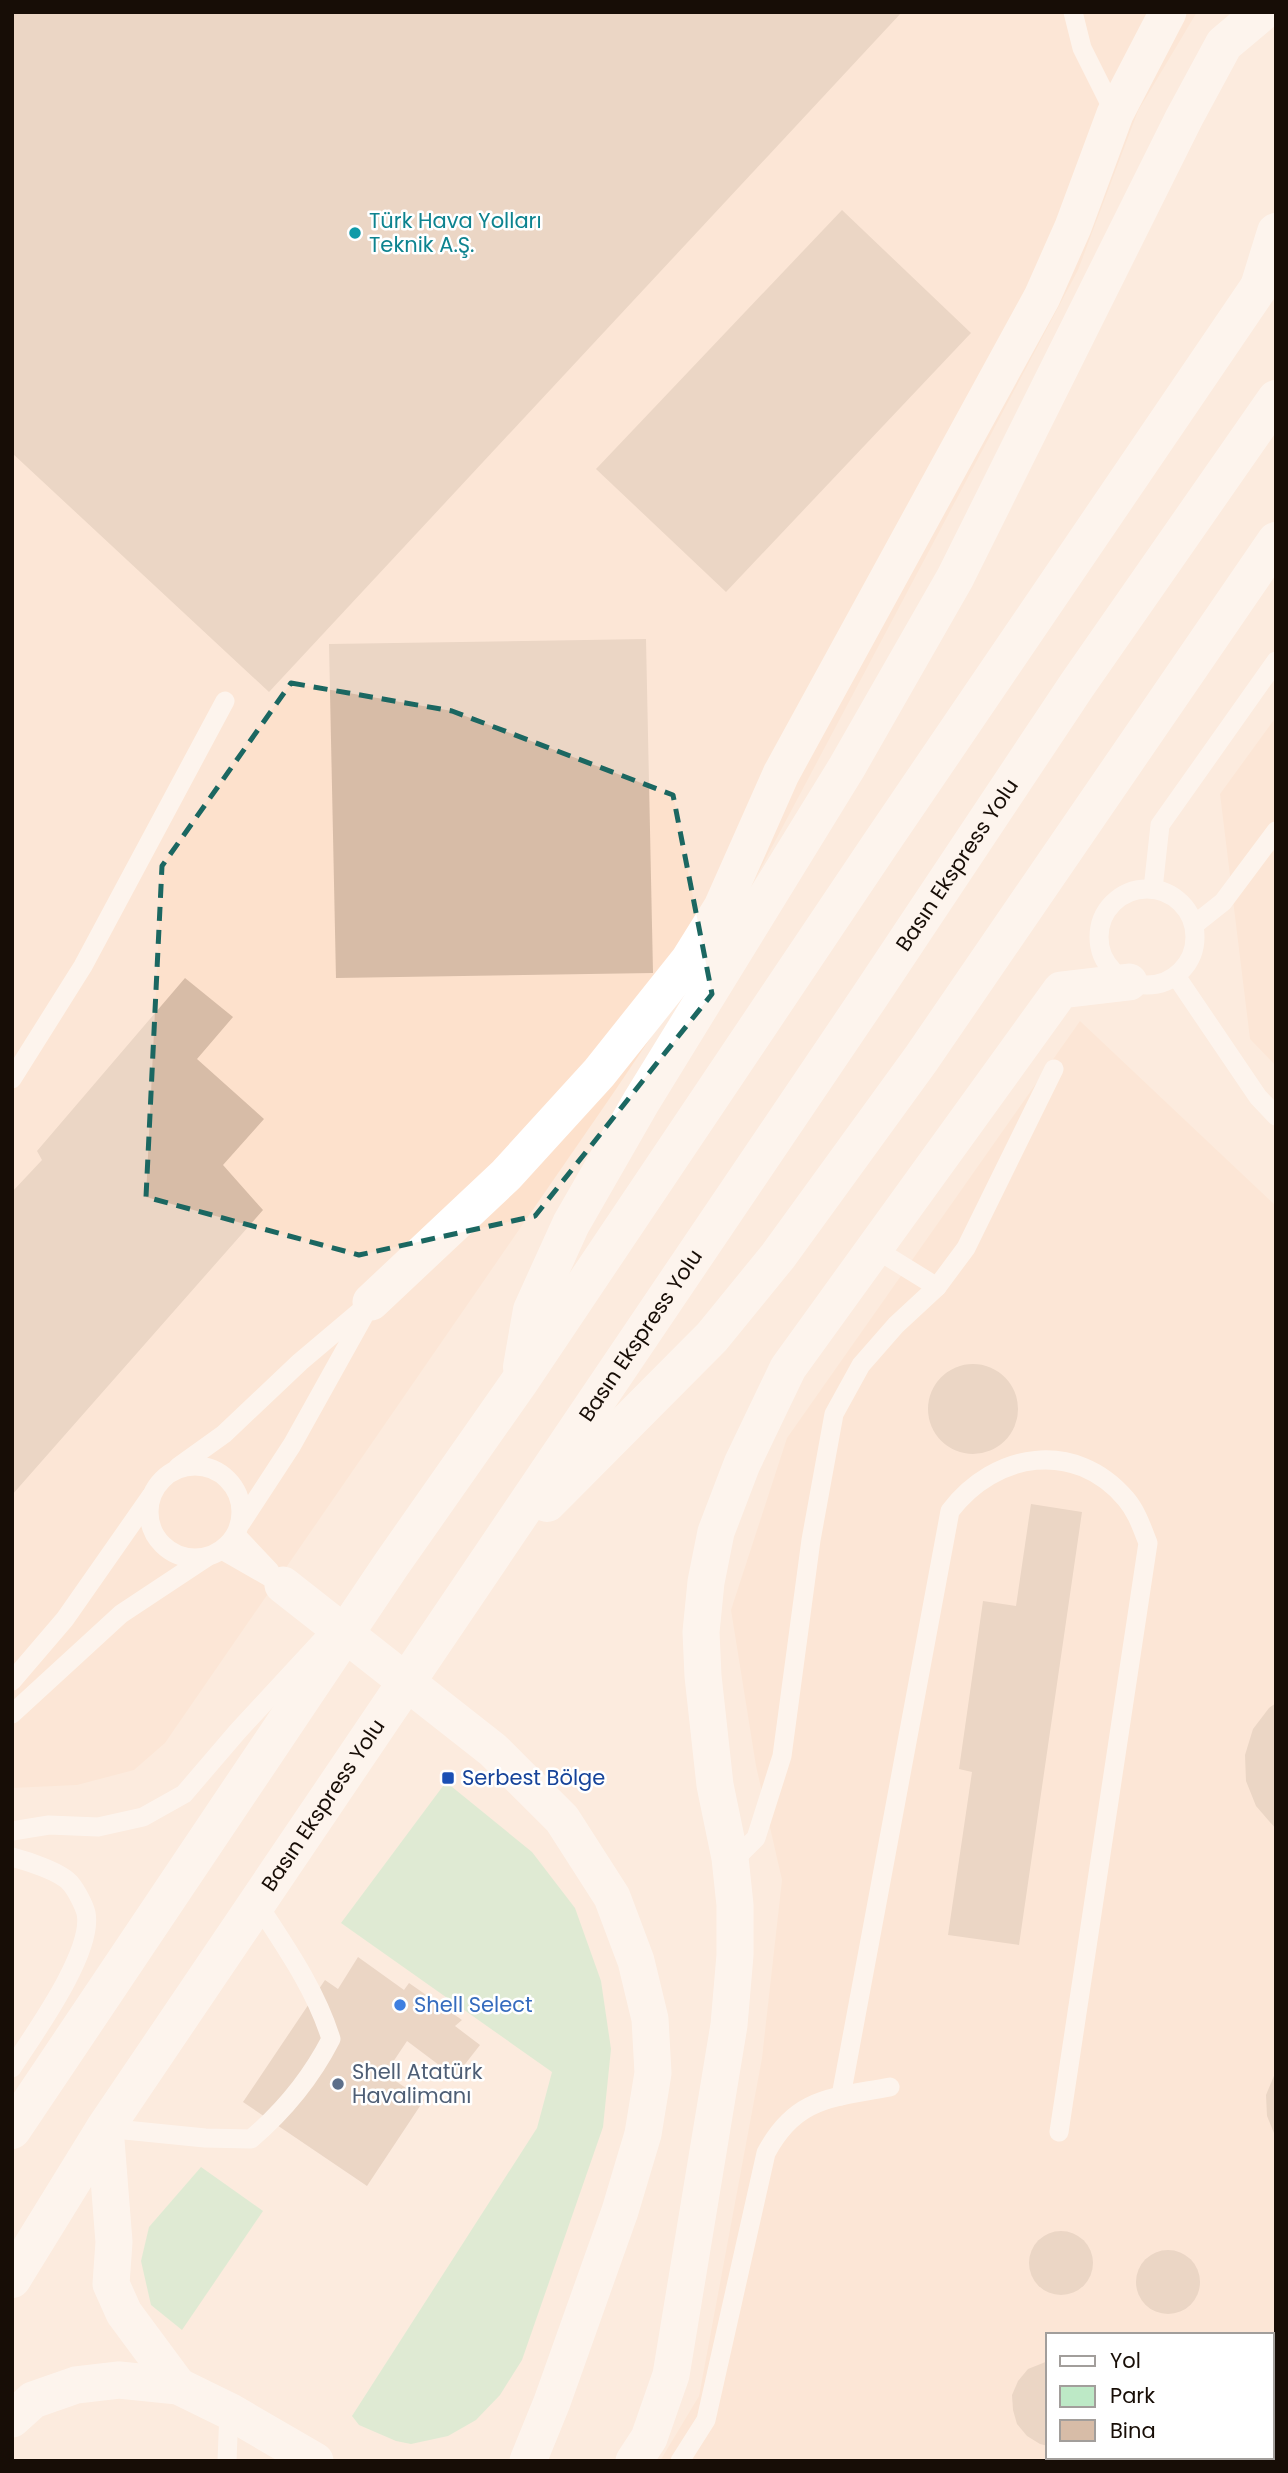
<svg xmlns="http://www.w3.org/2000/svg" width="1288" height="2473" viewBox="0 0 1288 2473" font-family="Poppins,sans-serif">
	<rect width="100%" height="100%" fill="#fcebde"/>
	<g fill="#fde1cc" fill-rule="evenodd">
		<path d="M12 12H1197L1138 111 1078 270 746 896 612 1095 165 1743 134 1770 77 1785 12 1788Z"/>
		<path d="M1276 717V1066L1250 1039 1220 794Z"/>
		<path d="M1080 1021 1276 1206V2461H660L699 2396 762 2058 782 1880 756 1766 731 1610 787 1438ZM1048 2335H1272V2457H1048Z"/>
	</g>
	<g fill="#bde9c6">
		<path d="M446 1782 532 1852 575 1908 601 1981 611 2049 603 2127 522 2360 500 2395 476 2420 448 2436 411 2444 396 2441 359 2425 352 2416 537 2128 552 2072 341 1923Z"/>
		<path d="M201 2167 263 2211 182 2330 151 2305 141 2261 149 2227Z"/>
	</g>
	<g fill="#d7bca7">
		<path d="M12 12H902L269 692 12 453Z"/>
		<path d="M842 210 971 333 726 592 596 469Z"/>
		<path d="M646 639 653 973 336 978 329 644Z"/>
		<path d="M185 978 233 1017 197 1059 264 1119 223 1165 263 1210 12 1495V1192L42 1160 37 1151Z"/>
		<circle cx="973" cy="1409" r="45"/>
		<path d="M1031 1504 1082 1512 1019 1945 948 1935 972 1772 959 1769 983 1601 1016 1606Z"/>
		<path d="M1276 1703V1829L1256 1806 1246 1781 1245 1755 1253 1729 1269 1708Z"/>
		<path d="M358 1957 404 1990 409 1983 462 2020 455 2026 480 2045 455 2077 407 2041 385 2074 424 2100 367 2186 243 2102 325 1980 338 1989Z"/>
		<path d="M1276 2071V2138L1267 2116 1266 2095Z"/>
		<circle cx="1061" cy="2263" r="32"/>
		<circle cx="1168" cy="2282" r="32"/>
		<path d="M1048 2361V2446L1040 2444 1027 2436 1017 2424 1013 2410 1012 2395 1018 2381 1028 2369Z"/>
		<path d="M1272 2382 1276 2387V2455L1273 2461H1180L1177 2457H1272Z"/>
	</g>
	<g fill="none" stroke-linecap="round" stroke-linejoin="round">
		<g stroke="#fff" stroke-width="19">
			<path d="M1073 12 1082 48 1115 114"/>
			<path d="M1153 889 1160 825 1276 661"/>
			<circle cx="1147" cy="937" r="48"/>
			<path d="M1194 925 1223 902 1276 831"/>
			<path d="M1176 976 1258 1097 1276 1116"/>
			<path d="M12 1079 83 966 225 701"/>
			<path d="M874 1248 937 1287"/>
			<circle cx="195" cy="1512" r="46"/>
			<path d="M178 1467 224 1434 300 1362 371 1302"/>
			<path d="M241 1523 292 1445 365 1314"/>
			<path d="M236 1535 270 1571"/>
			<path d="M222 1550 283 1585"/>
			<path d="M12 1681 65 1619 151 1496"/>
			<path d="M12 1714 121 1614 207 1557"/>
			<path d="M12 1831 49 1825 98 1827 143 1817 184 1794 238 1731 324 1638"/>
			<path d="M12 1857C27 1861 62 1872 71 1884 76 1890 84 1905 86 1913 94 1952 33 2035 12 2068"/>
			<path d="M730 1858 741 1853 756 1838 782 1756 811 1540 834 1414 861 1365 896 1325 937 1287 966 1248 1054 1069"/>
			<path d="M841 2096 950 1511C995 1452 1075 1439 1126 1499 1137 1512 1142 1528 1148 1543L1059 2132"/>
			<path d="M105 2128 205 2138 251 2139C285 2110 311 2078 331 2039 316 1990 285 1946 257 1903"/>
			<path d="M227 2461 229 2411"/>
			<path d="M680 2461 706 2420 766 2153C796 2096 833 2098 890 2087"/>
		</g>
		<g stroke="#fff" stroke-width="37">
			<path d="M371 1302 506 1175 599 1073 689 960 722 907 781 774 1042 297 1073 227 1115 114 1168 12"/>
			<path d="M283 1585 493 1750 562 1819 612 1897 636 1961 650 2019 653 2073 643 2134 620 2211 552 2402 528 2461"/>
			<path d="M105 2128 114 2242 111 2284 124 2313 178 2386"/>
			<path d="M12 2419 33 2400 76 2385 119 2380 178 2386 229 2411 315 2461"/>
			<path d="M634 2461 649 2438 671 2375 729 2025 735 1955V1905L730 1858 715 1785 703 1676 701 1632 706 1582 716 1532 742 1464 788 1368 1061 990 1129 982"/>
		</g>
		<g stroke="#fff" stroke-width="38">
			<path d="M522 1367 532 1310 571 1224 641 1102 847 767 955 578 1184 118 1224 44 1262 12"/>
			<path d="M547 1503 712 1337 778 1256 921 1059 1276 541"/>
			<path d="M12 2130 391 1565 520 1381 879 846 1259 287"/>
			<path id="s1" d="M12 2279 105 2128 868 999 1077 685 1276 399"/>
		</g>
		<path stroke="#fff" stroke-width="38" d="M1259 287 1276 232"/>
	</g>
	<path d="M0 0H1288V2473H0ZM291 683 452 711 673 795 712 994 535 1216 359 1255 146 1197 162 866Z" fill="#fcebde" fill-opacity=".55" fill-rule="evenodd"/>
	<path fill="none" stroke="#1b6761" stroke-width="5" stroke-dasharray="14 9" stroke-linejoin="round" d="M291 683 452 711 673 795 712 994 535 1216 359 1255 146 1197 162 866Z"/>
	<circle fill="#0f9aa8" stroke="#fff" stroke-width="2.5" cx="355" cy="233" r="7"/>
	<rect fill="#1a4fb4" stroke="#fff" stroke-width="2.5" x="441" y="1771" width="14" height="14" rx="3.5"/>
	<circle fill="#3f7fe0" stroke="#fff" stroke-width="2.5" cx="400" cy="2005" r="7"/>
	<circle fill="#5c6f8a" stroke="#fff" stroke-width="2.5" cx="338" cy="2084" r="7"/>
	<g text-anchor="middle" stroke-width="5" stroke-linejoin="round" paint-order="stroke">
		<g font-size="21" fill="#0d838f" stroke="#fff" text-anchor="start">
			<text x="369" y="228">Türk Hava Yolları<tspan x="369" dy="24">Teknik A.Ş.</tspan></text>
		</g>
		<g font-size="21" fill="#170d06" stroke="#fff">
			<text dy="7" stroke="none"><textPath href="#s1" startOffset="1701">Basın Ekspress Yolu</textPath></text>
			<text dy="7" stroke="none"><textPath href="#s1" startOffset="1134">Basın Ekspress Yolu</textPath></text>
			<text dy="7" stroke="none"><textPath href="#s1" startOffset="567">Basın Ekspress Yolu</textPath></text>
		</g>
		<g font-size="21" fill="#164399" stroke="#fff" text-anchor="start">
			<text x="462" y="1785">Serbest Bölge</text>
		</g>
		<g font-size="21" fill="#366cbe" stroke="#fff" text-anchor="start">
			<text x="414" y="2012">Shell Select</text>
		</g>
		<g font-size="21" fill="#4e5e75" stroke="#fff" text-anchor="start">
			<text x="352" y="2079">Shell Atatürk<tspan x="352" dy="24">Havalimanı</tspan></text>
		</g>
	</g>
	<rect width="1288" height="2473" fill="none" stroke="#170d06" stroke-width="28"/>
	<rect x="1046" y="2333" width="228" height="126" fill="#ffffff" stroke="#a29e9b" stroke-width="2"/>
	<rect x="1060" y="2356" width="35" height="10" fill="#ffffff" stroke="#a29e9b" stroke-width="2"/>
	<text x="1110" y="2368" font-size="21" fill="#170d06">Yol</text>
	<rect x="1060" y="2386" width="35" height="21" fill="#bde9c6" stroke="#a29e9b" stroke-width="2"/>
	<text x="1110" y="2403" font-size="21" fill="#170d06">Park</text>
	<rect x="1060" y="2420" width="35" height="21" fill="#d7bca7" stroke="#a29e9b" stroke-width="2"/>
	<text x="1110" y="2438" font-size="21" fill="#170d06">Bina</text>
</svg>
